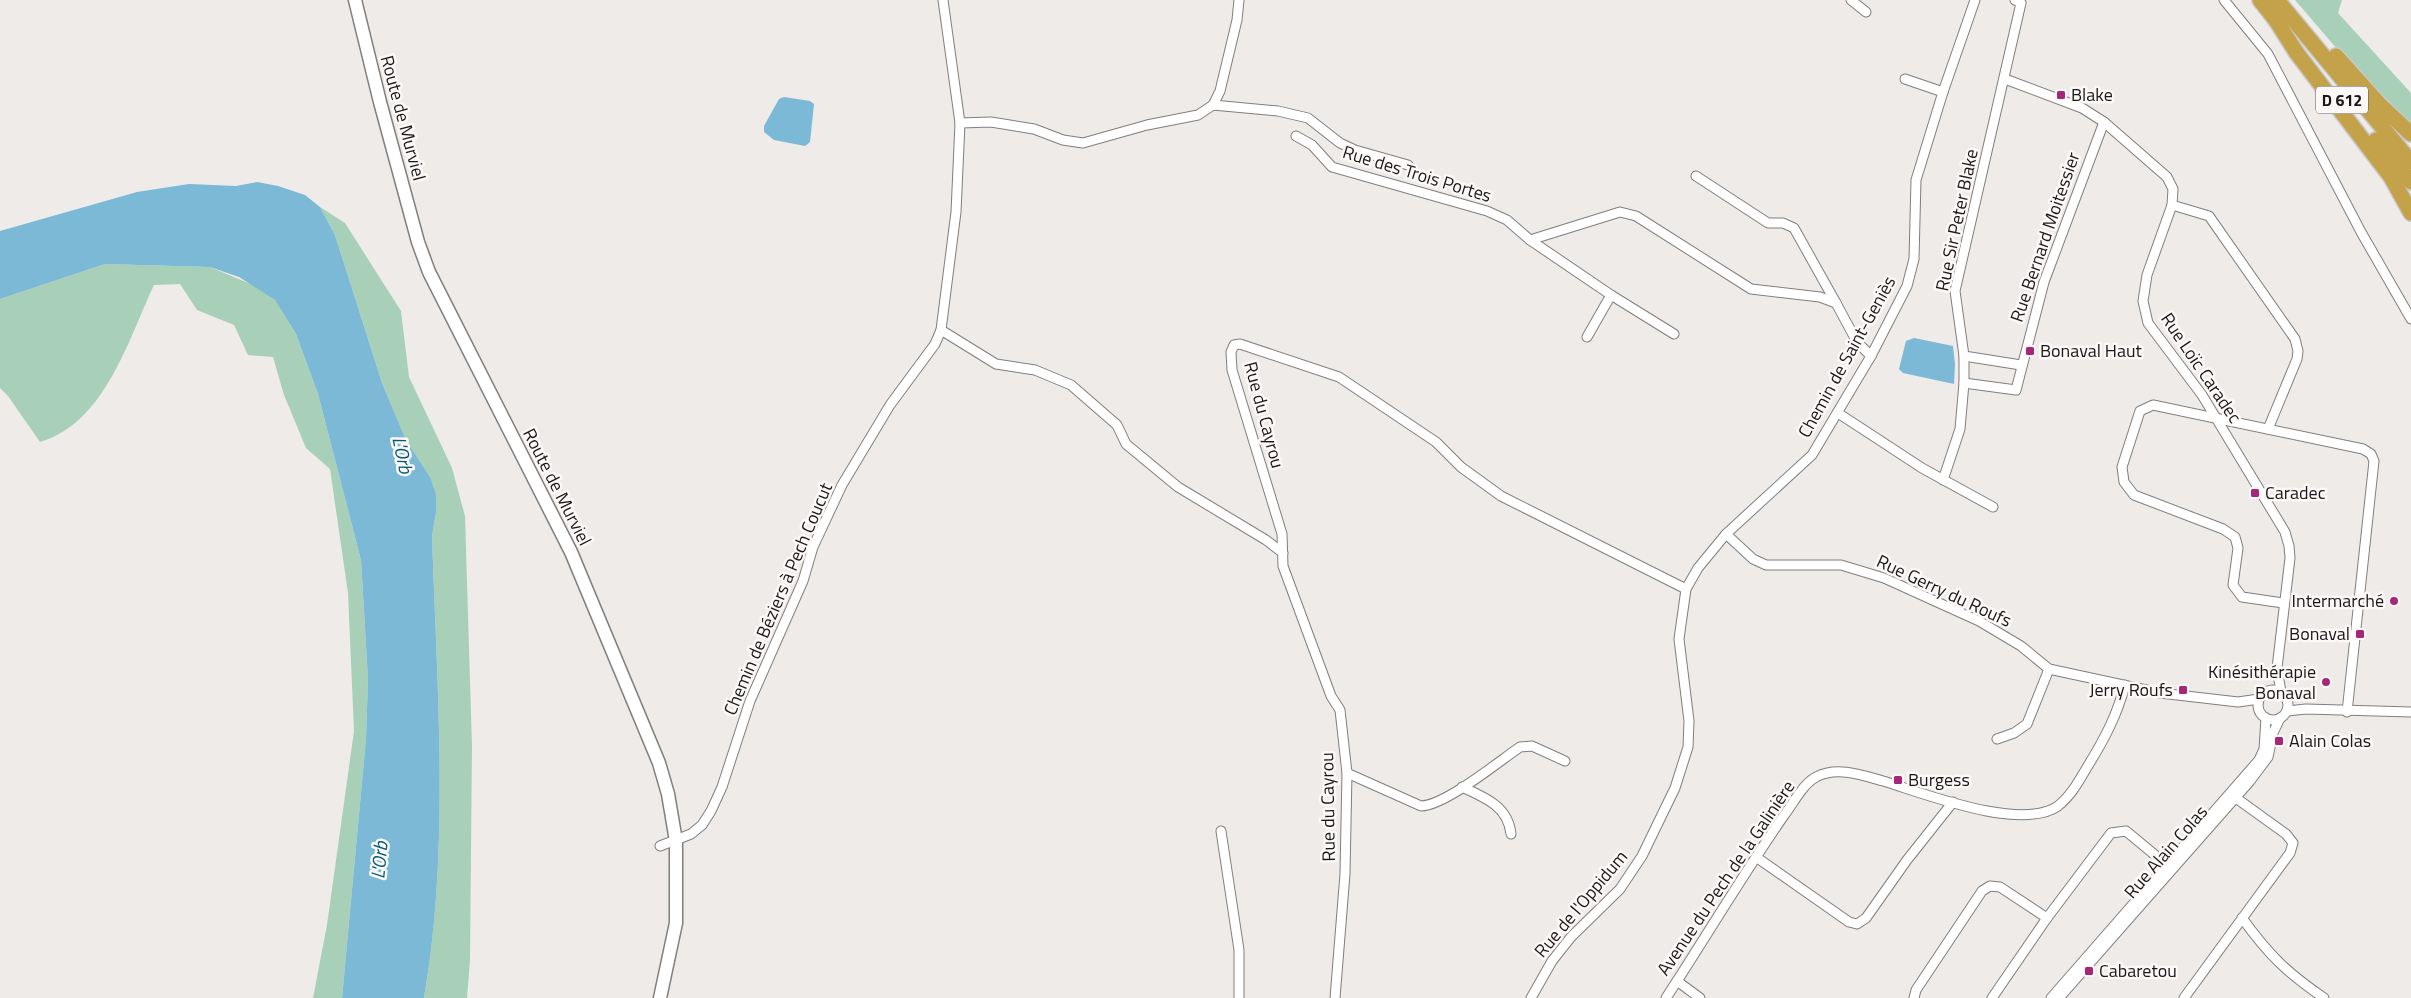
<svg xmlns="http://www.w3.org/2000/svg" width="2411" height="998" viewBox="0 0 2411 998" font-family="'Titillium Web',sans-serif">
	<rect width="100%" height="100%" fill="#eeebe9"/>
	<g fill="#a8d0b9">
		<path d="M2295 0H2342L2338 13 2411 93V130L2380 99Z"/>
		<path d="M320 207 345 223 401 311 409 377 452 468 465 516 472 746 470 961 467 998H424C450 846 437 688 432 536L436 513 430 477 406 440 382 383 335 235Z"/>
		<path d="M105 264 210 267 258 287 275 300 296 334 318 394 361 560 368 679 366 739 342 998H313L327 925 354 731 348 593 330 469 306 448 284 395 273 357 248 355 234 325 197 310 180 284 154 285C128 340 105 423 40 442L8 396 0 388V299Z"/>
	</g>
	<g fill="#7bb9d6">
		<path d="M784 97 810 101 814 104 810 142 805 146 774 140 764 132V126L779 99Z"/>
		<path d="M257 182 278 186 305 195 320 207 335 235 382 383 406 440 430 477 436 495V513L432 536C437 688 450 847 424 998H342L366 739 368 679 361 560 318 394 296 334 275 300 239 277 210 267 105 264 0 299V231L137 192 189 184 236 186Z"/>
		<path d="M1914 338 1953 346 1955 364 1954 384 1903 373 1899 369 1906 341Z"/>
	</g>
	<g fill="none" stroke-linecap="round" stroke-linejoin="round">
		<defs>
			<g id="minor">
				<path d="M1851 0 1866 12"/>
				<path d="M2224 0 2268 54 2361 232 2411 319"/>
				<path d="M1905 79 1943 92"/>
				<path d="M2005 79 2082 108 2104 122 2167 177 2173 189 2172 205 2147 275 2143 301 2148 323 2202 395 2285 532 2289 546 2290 558 2277 668 2281 692"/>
				<path d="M1213 105 1278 111 1308 118 1340 143 1355 150 1408 165"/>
				<path d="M960 123 991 122 1034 129 1063 140 1083 143 1147 125 1198 115 1213 105 1220 91 1237 20 1239 0"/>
				<path d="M1296 136 1312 145 1332 167 1487 211 1507 220 1530 240 1620 212 1636 216 1751 289 1820 297 1836 303 1857 342 1871 356"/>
				<path d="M1696 176 1768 223H1783L1794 228 1836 303"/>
				<path d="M2172 205 2209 216 2295 339 2298 351 2297 359 2268 429"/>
				<path d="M1530 240 1611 295 1674 334"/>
				<path d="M941 330 996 364 1035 370 1071 385 1117 425 1126 444 1178 487 1266 540 1283 553"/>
				<path d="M1587 337 1611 295"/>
				<path d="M1964 356 2021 365"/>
				<path d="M1964 383 2016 390 2044 282 2104 122"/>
				<path d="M1838 413 1922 468 1993 507"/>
				<path d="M1943 480 1960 429 1964 383V356L1955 291 2021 3 2015 0"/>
				<path d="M1726 534 1753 559 1766 565H1841L1884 578 1979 621 2021 646 2049 669 2160 693 2238 702 2259 699"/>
				<path d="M2283 603 2242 597 2233 585 2238 548 2235 537 2223 529 2134 495 2124 482 2122 467 2140 411 2153 405 2363 449 2371 454 2374 461 2347 712"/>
				<circle cx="2273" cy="705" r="15"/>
				<path d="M2287 711 2306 709 2411 712"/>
				<path d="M1997 739 2014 733 2027 724 2049 669"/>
				<path d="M1347 773 1421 806C1446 805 1498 762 1520 747L1532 746 1565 761"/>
				<path d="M1462 787C1484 797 1508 806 1511 834"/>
				<path d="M1221 831 1239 950V998"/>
				<path d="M660 846 691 834 702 825 711 811 722 787 750 701 803 581 813 547 842 485 890 405 935 344 941 330 956 212 960 123 943 0"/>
				<path d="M1756 857 1849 922 1857 924 1866 918 1907 860 1953 802"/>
				<path d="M2242 918C2269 955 2286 972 2324 998"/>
				<path d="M1677 981 1700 998"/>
				<path d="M1335 998 1345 874 1347 773 1340 710 1331 696 1283 566 1282 534 1232 370 1231 352 1234 345 1240 344 1339 377 1436 442 1461 467 1501 496 1686 589"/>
				<path d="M1531 998 1552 961 1571 937 1620 889 1642 856 1675 788 1688 747 1689 721 1679 639 1686 589 1698 568 1726 534 1812 455 1871 356 1907 286 1914 259 1916 180 1943 92 1975 0"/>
				<path d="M1666 998C1706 937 1743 874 1785 814 1794 802 1803 784 1816 777 1837 766 1862 775 1883 781 1923 793 2021 832 2058 806 2072 795 2080 779 2089 764 2105 738 2117 715 2125 685"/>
				<path d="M1914 998 1916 990 1982 891 1990 886 2000 887 2047 918"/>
				<path d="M1992 998 2047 918 2111 833 2126 831 2167 865"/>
				<path d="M2051 998 2259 760 2264 749 2266 718"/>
				<path d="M2059 998 2250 781 2268 757 2273 733 2280 718"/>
				<path d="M2184 998 2290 853 2293 843 2286 834 2236 798"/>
			</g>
			<path id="secondary" d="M355 0 380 102 418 242 429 272 571 552 659 763 668 794 676 841V923L660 998"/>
			<g id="trunk">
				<path d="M2260 0 2279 24"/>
				<path d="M2277 0 2411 162"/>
				<path d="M2274 17 2296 52 2391 177 2411 213"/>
				<path d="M2336 56 2380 105 2411 134"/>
				<path d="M2376 140 2411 182"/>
			</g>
		</defs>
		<use href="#minor" stroke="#817f7d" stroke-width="11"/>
		<use href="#secondary" stroke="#817f7d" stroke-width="15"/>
		<use href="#trunk" stroke="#c8c8c8" stroke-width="18"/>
		<use href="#minor" stroke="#fff" stroke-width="9"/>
		<use href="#secondary" stroke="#fff" stroke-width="12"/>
		<use href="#trunk" stroke="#c4a24a" stroke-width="15"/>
	</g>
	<g fill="#a62778" stroke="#fcf8f7" stroke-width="2">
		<rect x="2056" y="90" width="10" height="10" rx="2.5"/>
		<rect x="2025" y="346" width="10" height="10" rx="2.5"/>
		<rect x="2250" y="488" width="10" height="10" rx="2.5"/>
		<circle cx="2394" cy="601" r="5"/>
		<rect x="2355" y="629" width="10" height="10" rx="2.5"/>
		<circle cx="2326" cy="682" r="5"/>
		<rect x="2178" y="685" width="10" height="10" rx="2.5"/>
		<rect x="2274" y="736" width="10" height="10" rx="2.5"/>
		<rect x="1893" y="775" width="10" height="10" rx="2.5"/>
		<rect x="2084" y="966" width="10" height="10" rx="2.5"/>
	</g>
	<g text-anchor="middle" stroke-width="5" stroke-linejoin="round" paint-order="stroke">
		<rect fill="#fcf8f7" stroke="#5d5b5b" stroke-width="1" x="2316" y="86.5" width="52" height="27" rx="4"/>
		<g font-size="16" font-weight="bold" fill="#191818">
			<text x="2342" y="106">D 612</text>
		</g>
		<g font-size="18" fill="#191818" stroke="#fcf8f7" text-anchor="start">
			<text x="2071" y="101">Blake</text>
			<text x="2040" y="357">Bonaval Haut</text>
			<text x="2265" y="499">Caradec</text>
			<text x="2384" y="607" text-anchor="end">Intermarché</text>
			<text x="2350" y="640" text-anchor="end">Bonaval</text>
			<text x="2316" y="678" text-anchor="end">Kinésithérapie<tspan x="2316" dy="21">Bonaval</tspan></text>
			<text x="2173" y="696" text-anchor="end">Jerry Roufs</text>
			<text x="2289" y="747">Alain Colas</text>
			<text x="1908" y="786">Burgess</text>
			<text x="2099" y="977">Cabaretou</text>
		</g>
		<g font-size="18" fill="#191818" stroke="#fcf8f7">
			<text transform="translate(403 118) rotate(75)" y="6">Route de Murviel</text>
			<text transform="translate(1417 174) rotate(17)" y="6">Rue des Trois Portes</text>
			<text transform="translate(1957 220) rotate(-78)" y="6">Rue Sir Peter Blake</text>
			<text transform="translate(2045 237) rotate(-71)" y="6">Rue Bernard Moitessier</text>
			<text transform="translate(1847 357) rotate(-61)" y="6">Chemin de Saint-Geniès</text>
			<text transform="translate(2201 368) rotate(56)" y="6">Rue Loïc Caradec</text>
			<text transform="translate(1264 415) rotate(75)" y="6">Rue du Cayrou</text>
			<text transform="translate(557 487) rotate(63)" y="6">Route de Murviel</text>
			<text transform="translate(1944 591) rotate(25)" y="6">Rue Gerry du Roufs</text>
			<text transform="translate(778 599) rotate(-67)" y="6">Chemin de Béziers à Pech Coucut</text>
			<text transform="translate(1328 807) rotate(-91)" y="6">Rue du Cayrou</text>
			<text transform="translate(2166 852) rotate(-49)" y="6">Rue Alain Colas</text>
			<text transform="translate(1726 878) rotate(-56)" y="6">Avenue du Pech de la Galinière</text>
			<text transform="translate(1581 904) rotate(-50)" y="6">Rue de l'Oppidum</text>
		</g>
		<g font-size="19" font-style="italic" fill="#005975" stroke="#fcf8f7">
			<text transform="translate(403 455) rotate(78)" y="7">L'Orb</text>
			<text transform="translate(379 860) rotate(-85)" y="7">L'Orb</text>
		</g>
	</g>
</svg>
